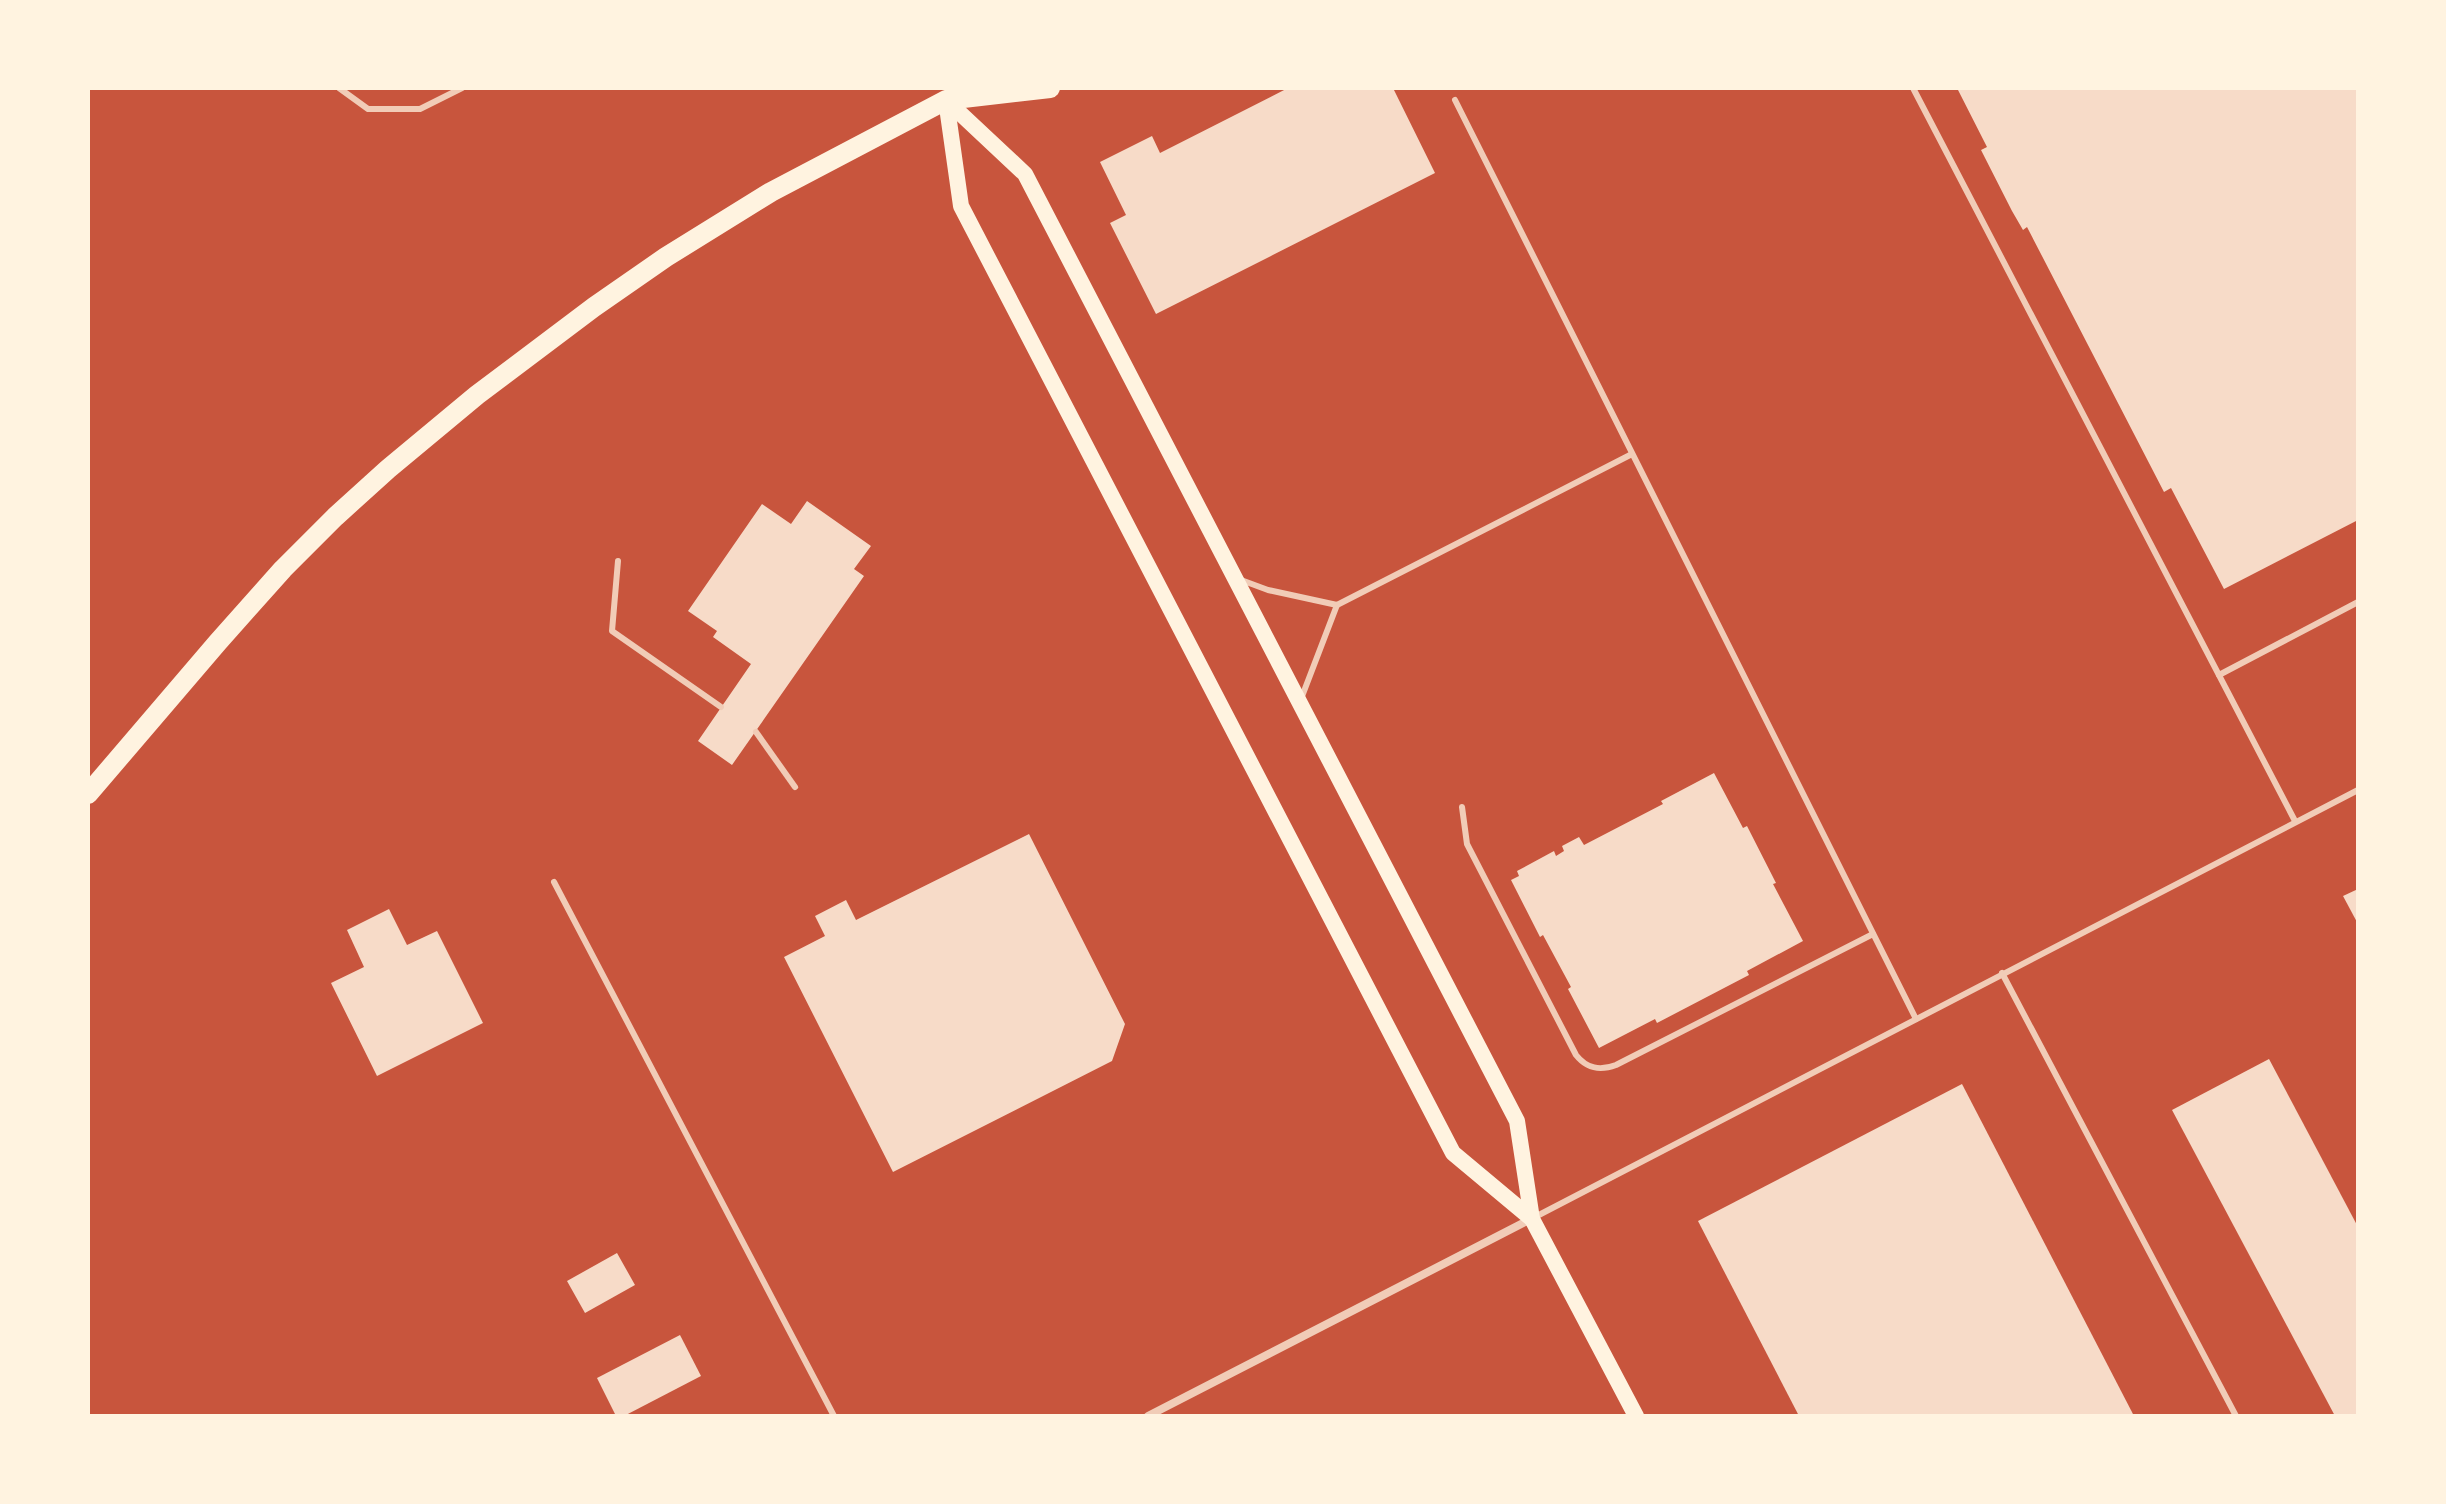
<svg xmlns="http://www.w3.org/2000/svg" width="2446" height="1504" viewBox="0 0 2446 1504" font-family="'PT Sans',sans-serif">
	<rect width="100%" height="100%" fill="#c8553d"/>
	<g fill="#f7dbc8">
		<path d="M1288 88H1393L1435 173 1156 314 1110 223 1126 215 1100 162 1152 136 1160 153Z"/>
		<path d="M1957 88H2358V520L2224 589 2171 488 2164 492 2027 227 2023 230 2012 211 1981 150 1987 147Z"/>
		<path d="M807 501 871 546 854 569 864 576 732 765 698 741 751 664 713 637 717 631 688 611 762 504 791 524Z"/>
		<path d="M1714 773 1743 828 1747 826 1776 883 1773 884 1803 941 1747 971 1749 975 1657 1023 1655 1019 1599 1048 1568 989 1571 987 1543 935 1540 937 1511 880 1519 876 1517 871 1554 851 1556 856 1564 851 1562 846 1579 837 1584 845 1663 804 1661 801Z"/>
		<path d="M1029 834 1125 1024 1112 1061 893 1172 784 957 825 936 815 916 846 900 856 920Z"/>
		<path d="M2358 889V924L2343 896Z"/>
		<path d="M389 909 407 945 437 931 483 1023 377 1076 331 983 364 967 347 930Z"/>
		<path d="M2269 1059 2358 1227V1416H2335L2172 1110Z"/>
		<path d="M1962 1084 2134 1416H1799L1698 1221Z"/>
		<path d="M617 1253 635 1285 585 1313 567 1281Z"/>
		<path d="M680 1335 701 1376 624 1416H616L597 1378Z"/>
	</g>
	<g fill="none" stroke-linecap="round" stroke-linejoin="round">
		<g stroke="#f1ccb7" stroke-width="6">
			<path d="M339 88 368 109H420L462 88"/>
			<path d="M1913 88 2295 821"/>
			<path d="M1455 100 1916 1019"/>
			<path d="M618 561 612 631 721 707"/>
			<path d="M1241 580 1268 590 1337 605 1632 454"/>
			<path d="M2219 675 2358 602"/>
			<path d="M1301 699 1337 605"/>
			<path d="M756 732 795 787"/>
			<path d="M1462 807 1467 844 1576 1055C1587 1069 1600 1071 1616 1065L1873 934"/>
			<path d="M554 882 834 1416"/>
			<path d="M2002 973 2236 1416"/>
			<path d="M1535 1217 2358 790"/>
		</g>
		<path stroke="#f1ccb7" stroke-width="8" d="M1148 1416 1531 1219"/>
		<g stroke="#fff3e0" stroke-width="16">
			<path d="M946 100 1025 174 1517 1121 1532 1219 1636 1416"/>
			<path d="M946 100 961 206 1453 1153 1532 1219"/>
		</g>
		<path stroke="#fff3e0" stroke-width="20" d="M88 794 218 642 283 569 335 517 388 469 477 395 594 307 666 257 771 192 946 100 1050 88"/>
	</g>
	<rect width="2446" height="1504" fill="none" stroke="#fff3e0" stroke-width="180"/>
</svg>
